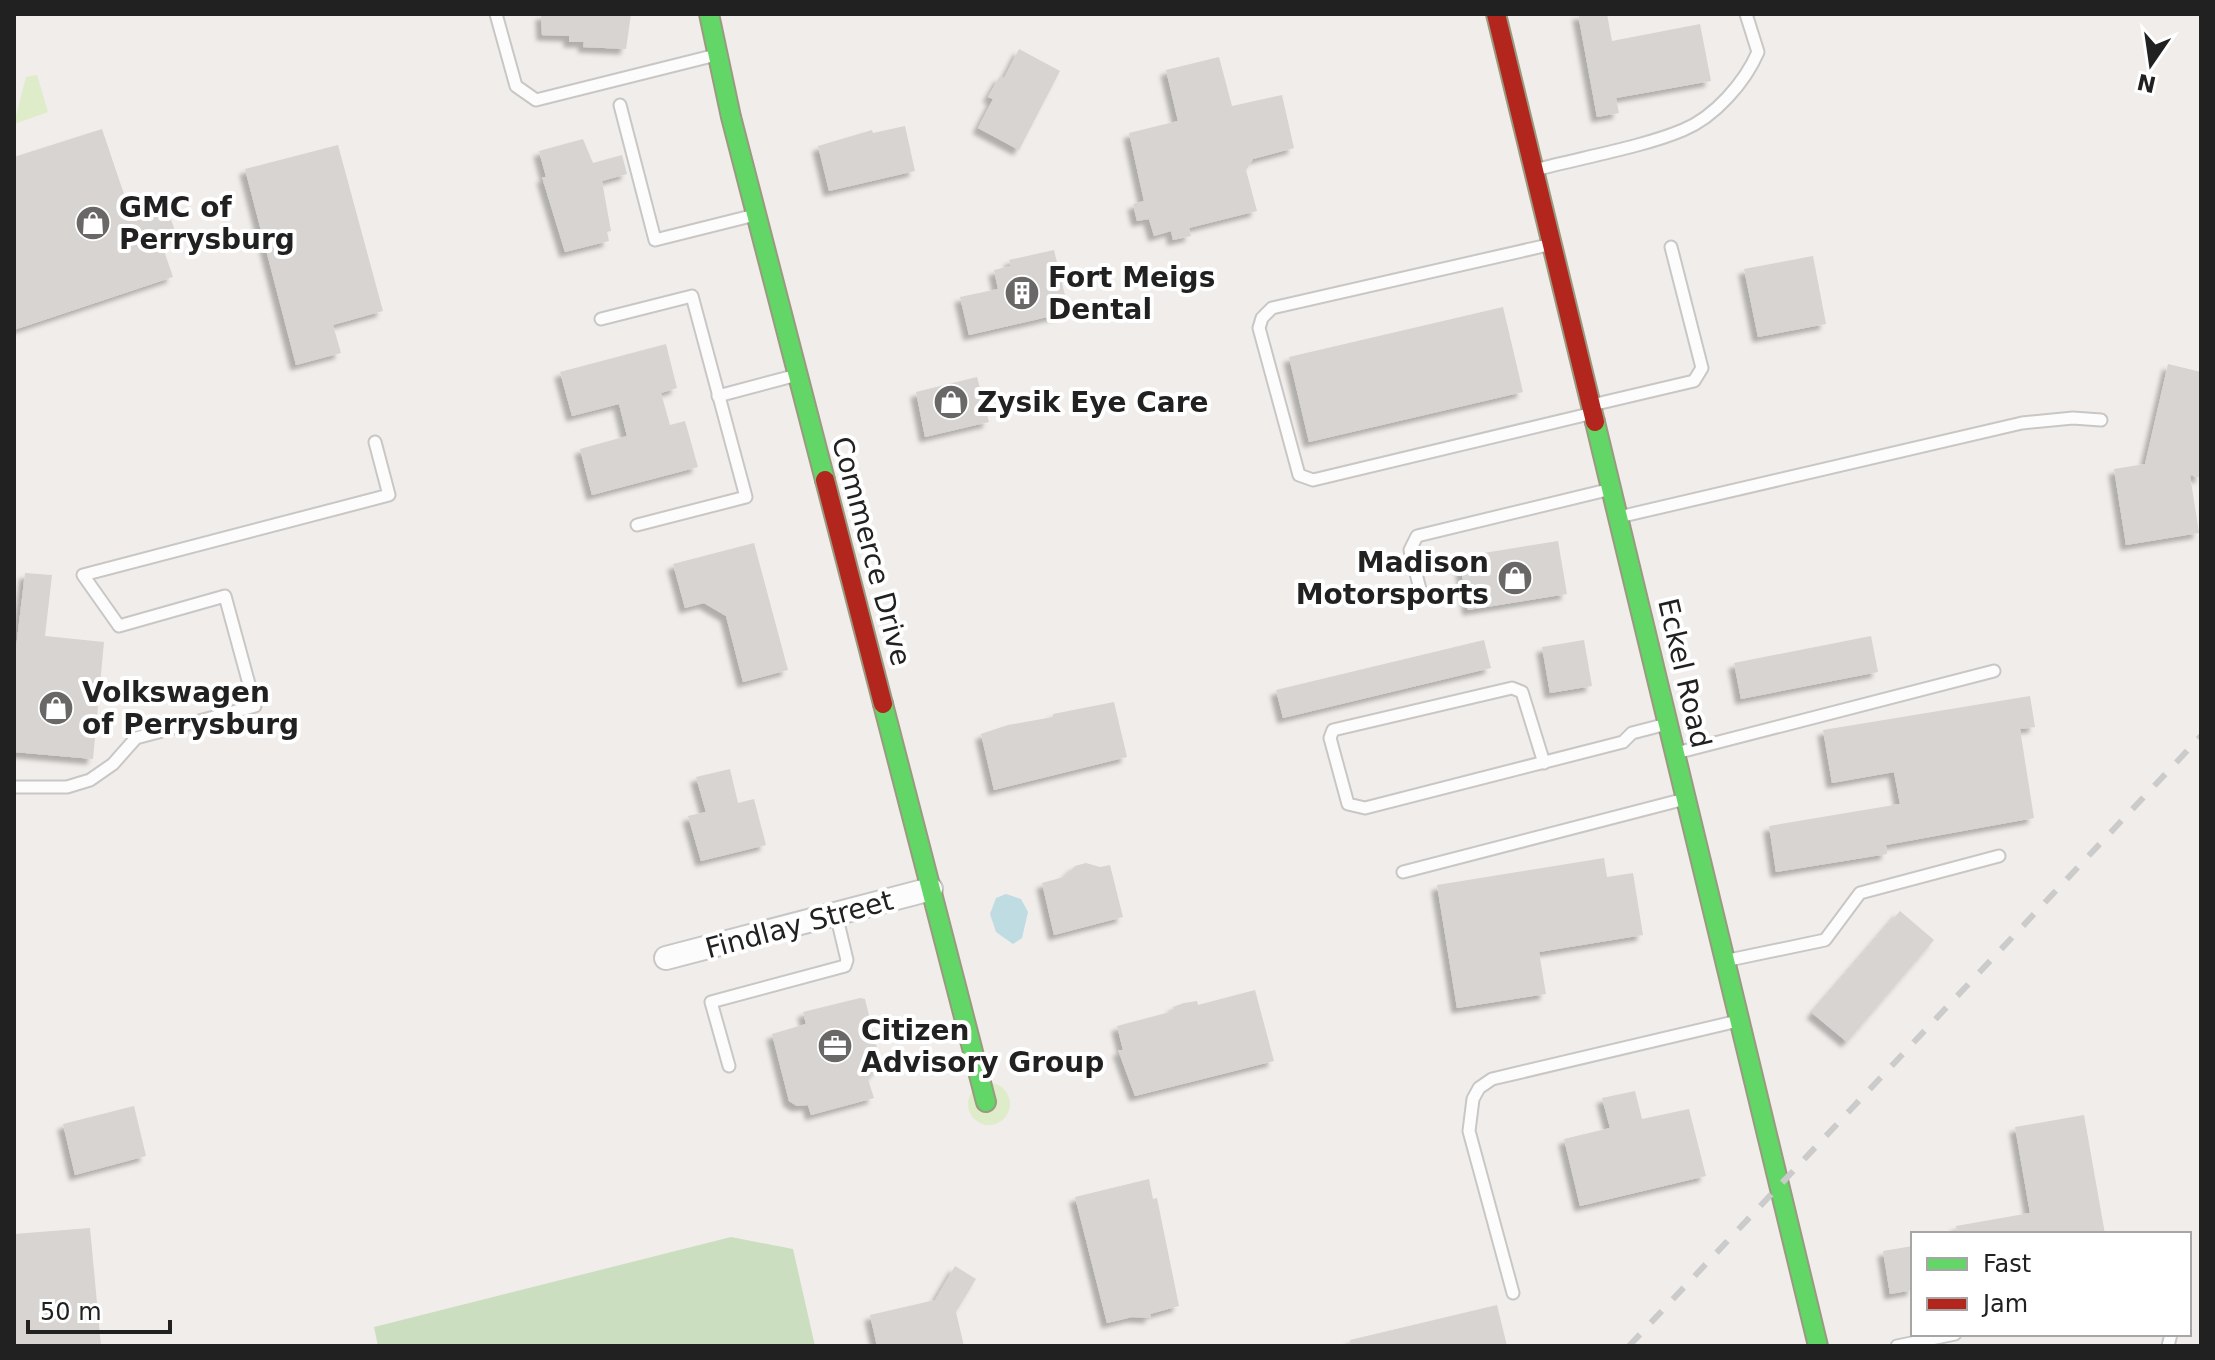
<svg xmlns="http://www.w3.org/2000/svg" width="2215" height="1360" viewBox="0 0 2215 1360" font-family="'DejaVu Sans',sans-serif">
	<defs>
		<filter id="shadow"><feDropShadow dx="-5.5" dy="5.5" stdDeviation="2" flood-color="#0004"/></filter>
	</defs>
	<rect width="100%" height="100%" fill="#f0edea"/>
	<g fill="#deecc9">
		<path d="M37 75 48 112 14 124 26 77Z"/>
		<circle cx="989" cy="1104" r="21"/>
	</g>
	<path fill="#ccdec0" d="M731 1237 793 1249 815 1346H378L374 1327Z"/>
	<path fill="#bedce2" d="M1006 894 1021 899 1028 912 1022 938 1013 944 996 932 990 914 996 898Z"/>
	<g fill="#d7d4d1" filter="url(#shadow)">
		<path d="M541 14H631L626 49 583 47 584 42H569V36L542 35Z"/>
		<path d="M1578 14H1607L1612 41 1700 24 1711 81 1616 98 1619 113 1597 117Z"/>
		<path d="M1019 49 1060 71 1019 150 978 128 993 99 988 97 1000 76 1004 78Z"/>
		<path d="M1219 57 1232 106 1282 95 1294 148 1253 159 1246 170 1257 211 1189 228 1191 236 1173 240 1171 231 1154 236 1149 219 1137 221 1133 204 1144 201 1129 133 1178 121 1166 70Z"/>
		<path d="M905 126 915 171 829 191 818 146 872 130 873 133Z"/>
		<path d="M102 129 129 209 164 199 177 237 161 242 173 277 14 330V157Z"/>
		<path d="M583 139 593 163 622 155 627 174 602 181 611 231 607 232 609 241 565 252 542 177H546L539 151Z"/>
		<path d="M338 145 383 311 333 325 341 353 296 365 245 169Z"/>
		<path d="M1054 250 1069 312 969 335 960 297 998 289 994 270 1011 266 1009 260Z"/>
		<path d="M1813 256 1826 324 1758 337 1744 269Z"/>
		<path d="M1503 307 1523 392 1309 442 1289 357Z"/>
		<path d="M666 344 677 388 661 393 670 425 685 421 698 467 592 495 580 449 627 436 619 404 572 416 560 372Z"/>
		<path d="M2168 364 2201 372V478L2190 475 2199 533 2126 545 2114 469 2145 464Z"/>
		<path d="M977 377 989 422 925 437 916 392Z"/>
		<path d="M1558 541 1567 594 1468 610 1459 557Z"/>
		<path d="M754 543 788 670 743 682 726 616 704 603 685 608 673 564Z"/>
		<path d="M25 573 52 575 45 636 104 642 93 759 14 752V665Z"/>
		<path d="M1871 636 1878 672 1741 699 1734 663Z"/>
		<path d="M1484 640 1491 668 1283 718 1276 690Z"/>
		<path d="M1584 640 1592 686 1550 693 1542 647Z"/>
		<path d="M2030 696 2035 727 2020 729 2034 818 1886 845 1887 854 1776 872 1769 826 1900 804 1894 772 1832 783 1823 730Z"/>
		<path d="M1114 702 1127 757 994 790 981 734 1008 725 1053 717V714Z"/>
		<path d="M730 769 738 803 754 799 766 845 701 861 688 816 706 812 696 777Z"/>
		<path d="M1604 858 1607 877 1633 873 1643 935 1539 952 1546 994 1457 1008 1437 885Z"/>
		<path d="M1086 863 1100 867 1110 865 1123 917 1054 935 1042 883 1064 877 1075 866Z"/>
		<path d="M1900 911 1934 940 1847 1042 1812 1013Z"/>
		<path d="M1255 990 1274 1061 1135 1096 1118 1050H1123L1117 1026 1174 1011 1173 1007 1184 1003 1197 1001 1198 1005Z"/>
		<path d="M860 998 865 999 881 1065 868 1079 874 1098 811 1115 808 1105 797 1106 789 1101 772 1034 806 1024 803 1012Z"/>
		<path d="M1635 1091 1642 1119 1689 1109 1706 1176 1580 1206 1564 1139 1610 1128 1602 1098Z"/>
		<path d="M134 1106 146 1156 75 1175 63 1124Z"/>
		<path d="M2084 1115 2105 1234H1957L1956 1226 2030 1213 2015 1127Z"/>
		<path d="M1149 1179 1153 1199 1157 1198 1179 1306 1150 1314 1151 1318 1132 1317 1107 1323 1075 1197Z"/>
		<path d="M90 1228 101 1346H14V1234Z"/>
		<path d="M1913 1246V1290L1890 1294 1883 1251Z"/>
		<path d="M955 1266 976 1279 956 1312 964 1346H877L870 1315 935 1300Z"/>
		<path d="M1497 1305 1507 1346H1351L1350 1340Z"/>
	</g>
	<g fill="none" stroke-linecap="round" stroke-linejoin="round">
		<defs>
			<g id="lane">
				<path d="M496 14 516 86 536 100 716 55"/>
				<path d="M620 105 655 240 755 215"/>
				<path d="M1535 170C1579 158 1643 147 1683 130 1715 117 1745 82 1758 52L1746 14"/>
				<path d="M1548 245 1272 308 1262 318 1259 328 1299 475 1313 480 1589 414"/>
				<path d="M601 319 692 296 746 497 637 525"/>
				<path d="M718 396 797 375"/>
				<path d="M1592 405 1694 381 1702 368 1671 247"/>
				<path d="M1619 517 2022 423 2073 418 2101 420"/>
				<path d="M1421 593 1410 550 1417 536 1607 490"/>
				<path d="M1676 753 1994 671"/>
				<path d="M1544 763 1522 692 1512 688 1333 730 1330 738 1348 804 1365 808 1623 742 1632 733 1663 725"/>
				<path d="M14 787H67L90 780 113 764 136 738 255 706 225 596 119 626 83 575 389 495 375 442"/>
				<path d="M1403 872 1681 800"/>
				<path d="M1729 960 1825 940 1860 893 1999 856"/>
				<path d="M729 1066 711 1002 845 966 847 960 836 914"/>
				<path d="M1513 1293 1469 1131 1473 1099 1479 1088 1492 1079 1738 1021"/>
				<path d="M1897 1346 1955 1334"/>
				<path d="M2168 1346 2171 1334"/>
			</g>
			<path id="street" d="M666 958 931 889"/>
			<g id="fast">
				<path d="M709 14 731 117 825 480"/>
				<path d="M1595 422 1818 1346"/>
				<path d="M883 704 986 1102"/>
			</g>
			<g id="jam">
				<path d="M1496 14 1595 422"/>
				<path d="M825 480 883 704"/>
			</g>
		</defs>
		<use href="#lane" stroke="#c8c7c6" stroke-width="15"/>
		<use href="#street" stroke="#c8c7c6" stroke-width="26"/>
		<use href="#fast" stroke="#9a9a81" stroke-width="22"/>
		<use href="#jam" stroke="#9a9a81" stroke-width="22"/>
		<use href="#lane" stroke="#fdfcfc" stroke-width="11"/>
		<use href="#street" stroke="#fdfcfc" stroke-width="22"/>
		<use href="#fast" stroke="#63d668" stroke-width="18"/>
		<use href="#jam" stroke="#b3261e" stroke-width="18"/>
		<path stroke="#cbcbcb" stroke-width="6" stroke-dasharray="16 16" stroke-linecap="butt" d="M1629 1346 2201 736"/>
	</g>
	<defs>
		<symbol id="shop-disc" viewBox="-11 -11 22 22"><circle r="9.5" fill="#696867" stroke="#fff"/><path d="M-5-2.5h2.3a2.7 3.5 0 0 1 5.4 0H5L5.5 6h-11ZM-1.5-2.5h3a1.5 2.3 0 0 0-3 0Z" fill="#fff"/></symbol>
		<symbol id="building-disc" viewBox="-11 -11 22 22"><circle r="9.5" fill="#696867" stroke="#fff"/><path d="M-4-6H4V6H1V3H-1V6H-4ZM-2.5-4.3h1.7v1.8h-1.7ZM.8-4.3h1.7v1.8H.8ZM-2.5-1h1.7V.8h-1.7ZM.8-1h1.7V.8H.8Z" fill="#fff"/></symbol>
		<symbol id="office-disc" viewBox="-11 -11 22 22"><circle r="9.5" fill="#696867" stroke="#fff"/><path d="M-6-3h4V-5.5h4V-3h4V5H-6ZM-1-4.5V-3h2v-1.5ZM-6 0V1H6V0Z" fill="#fff"/></symbol>
	</defs>
	<g fill-rule="evenodd">
		<use href="#shop-disc" x="73" y="203" width="40" height="40"/>
		<use href="#building-disc" x="1002" y="273" width="40" height="40"/>
		<use href="#shop-disc" x="931" y="382" width="40" height="40"/>
		<use href="#shop-disc" x="1495" y="558" width="40" height="40"/>
		<use href="#shop-disc" x="36" y="688" width="40" height="40"/>
		<use href="#office-disc" x="815" y="1026" width="40" height="40"/>
	</g>
	<g text-anchor="middle" stroke-width="8" stroke-linejoin="round" paint-order="stroke">
		<g font-size="28" font-weight="bold" fill="#212121" stroke="#fff" text-anchor="start">
			<text x="119" y="217">GMC of<tspan x="119" dy="32">Perrysburg</tspan></text>
			<text x="1048" y="287">Fort Meigs<tspan x="1048" dy="32">Dental</tspan></text>
			<text x="977" y="412">Zysik Eye Care</text>
			<text x="1489" y="572" text-anchor="end">Madison<tspan x="1489" dy="32">Motorsports</tspan></text>
			<text x="82" y="702">Volkswagen<tspan x="82" dy="32">of Perrysburg</tspan></text>
			<text x="861" y="1040">Citizen<tspan x="861" dy="32">Advisory Group</tspan></text>
		</g>
		<g font-size="28" fill="#212121" stroke="#fff">
			<text transform="translate(872 551) rotate(75)" y="10">Commerce Drive</text>
			<text transform="translate(1685 673) rotate(77)" y="10">Eckel Road</text>
			<text transform="translate(799 924) rotate(-15)" y="10">Findlay Street</text>
		</g>
	</g>
	<rect width="2215" height="1360" fill="none" stroke="#212121" stroke-width="32"/>
	<rect x="1911" y="1232" width="280" height="104" fill="#ffffff" stroke="#a6a6a6" stroke-width="2"/>
	<rect x="1927" y="1258" width="40" height="12" fill="#63d668" stroke="#a6a6a6" stroke-width="2"/>
	<text x="1983" y="1272" font-size="24" fill="#212121">Fast</text>
	<rect x="1927" y="1298" width="40" height="12" fill="#b3261e" stroke="#a6a6a6" stroke-width="2"/>
	<text x="1983" y="1312" font-size="24" fill="#212121">Jam</text>
	<g transform="translate(2151 64) rotate(193)" stroke="#ffffff" stroke-width="6" paint-order="stroke">
	<path d="M0-6L14 30L0 20L-14 30Z" fill="#212121"/>
	<text y="-12" font-size="22" font-weight="bold" text-anchor="middle" fill="#212121">N</text>
	</g>
	<path d="M28 1320v12h142v-12" fill="none" stroke="#212121" stroke-width="4"/>
	<text x="40" y="1320" font-size="24" fill="#212121" stroke="#ffffff" stroke-width="6" paint-order="stroke">50 m</text>
</svg>
